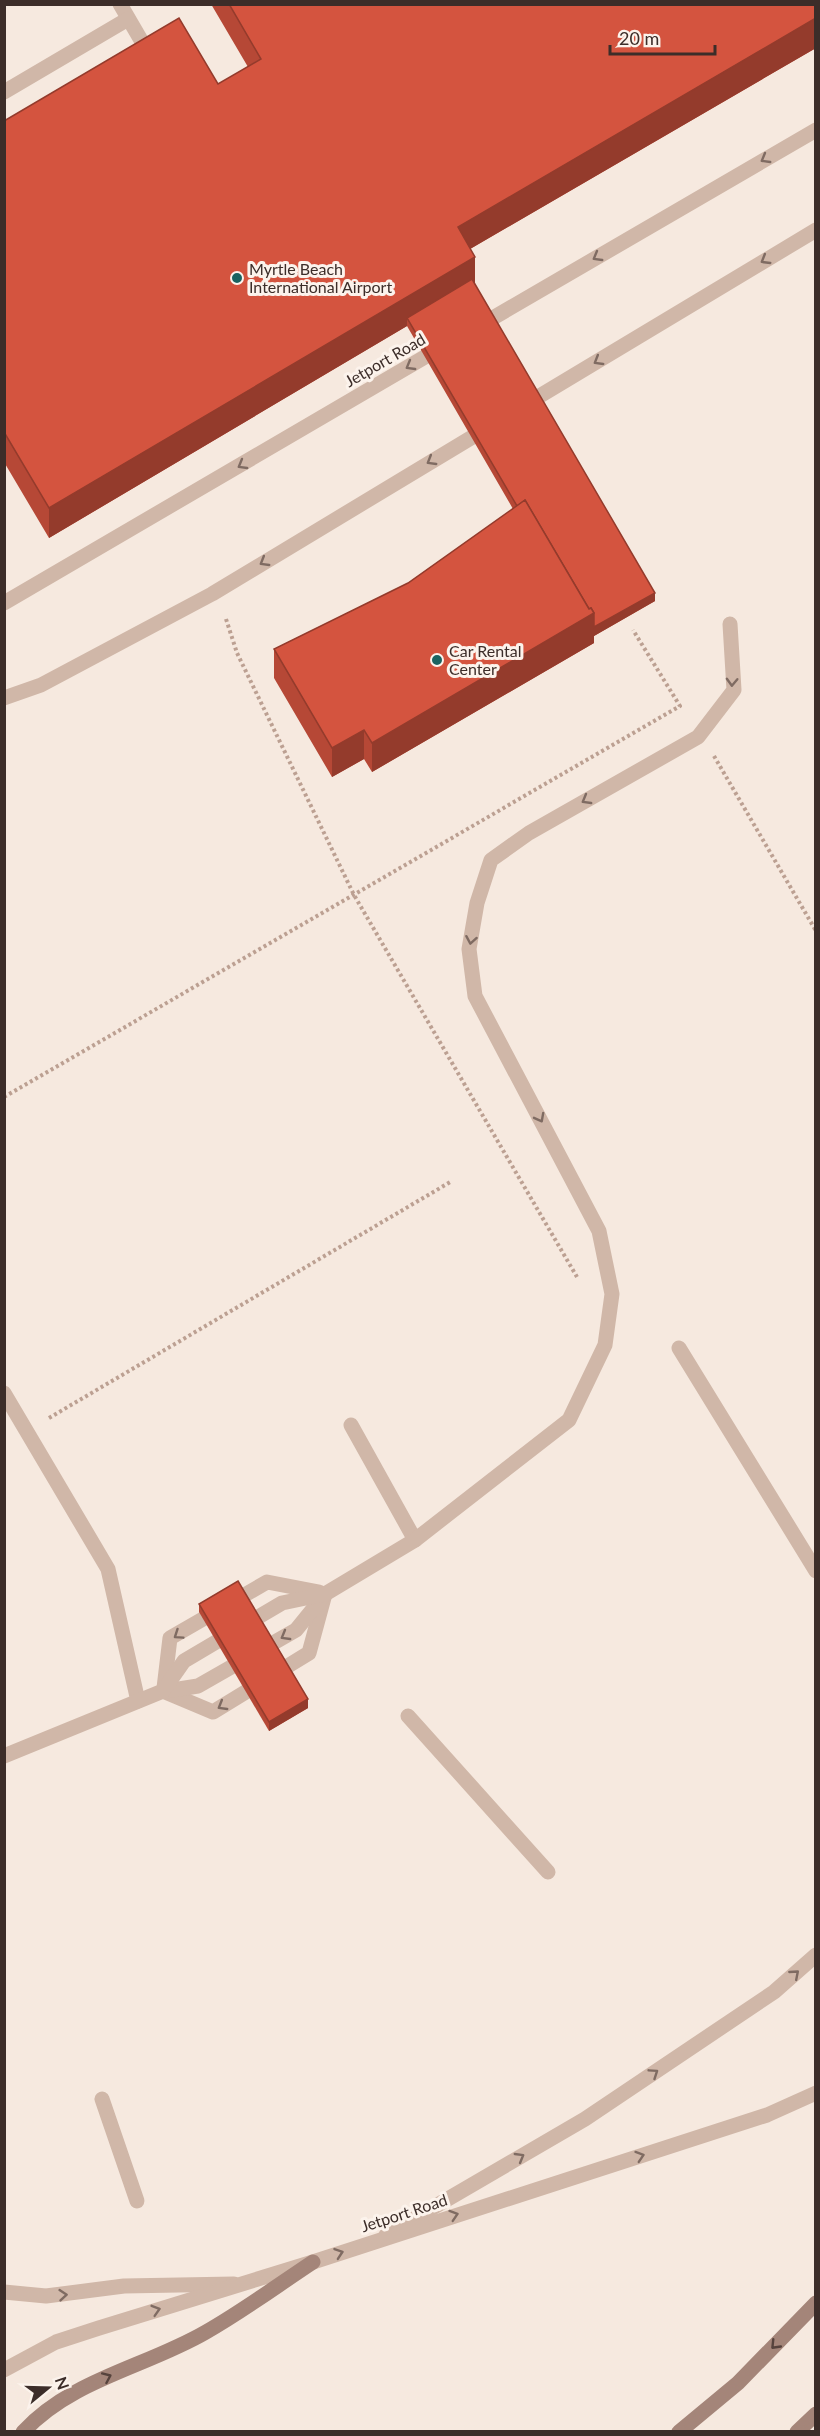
<svg xmlns="http://www.w3.org/2000/svg" width="820" height="2436" viewBox="0 0 820 2436" font-family="Lato,sans-serif">
	<rect width="100%" height="100%" fill="#f6e9df"/>
	<g fill="none" stroke-linecap="round" stroke-linejoin="round">
		<g stroke="#bca092" stroke-width="4" stroke-dasharray="3 3" stroke-linecap="butt">
			<path d="M226 619 237 653 354 895 577 1277"/>
			<path d="M714 756 816 931"/>
			<path d="M4 1097 680 706 633 630"/>
			<path d="M49 1418 452 1181"/>
		</g>
		<g stroke="#d0b7a8" stroke-width="15">
			<path d="M120 4 152 59"/>
			<path d="M4 92 128 19"/>
			<path d="M679 1348 816 1571"/>
			<path d="M4 1393 108 1569 138 1701"/>
			<path d="M351 1425 415 1540"/>
			<path d="M164 1688 170 1638 267 1582 319 1592"/>
			<path d="M163 1691 213 1712 309 1653 325 1594"/>
			<path d="M166 1691 198 1686 296 1630 322 1598"/>
			<path d="M408 1716 548 1872"/>
			<path d="M4 1756 163 1691 184 1661 282 1603 325 1594 415 1540 569 1420 605 1345 612 1294 599 1231 475 996 469 949 477 903 491 860 529 833 698 737 734 690 730 624"/>
			<path d="M102 2099 137 2201"/>
			<path d="M386 2235 585 2119 774 1992 816 1955"/>
			<path d="M4 2292 46 2296 124 2286 234 2284"/>
		</g>
		<g stroke="#d0b7a8" stroke-width="15">
			<path d="M479 326 816 130"/>
			<path d="M523 406 816 230"/>
			<path d="M4 603 442 347"/>
			<path d="M4 698 41 685 212 594 489 427"/>
			<path d="M4 2370 56 2342 99 2328 313 2262 767 2115 816 2093"/>
		</g>
		<g stroke="#a48579" stroke-width="15">
			<path d="M23 2432C72 2379 146 2367 206 2332 243 2311 278 2285 313 2262"/>
			<path d="M679 2432 738 2383 816 2303"/>
			<path d="M797 2432 816 2414"/>
		</g>
	</g>
	<g fill="#b64836">
		<path d="M211 4H816V48L470 249 475 285 655 601 594 636V643L372 772 364 759 332 777 274 678V649L408 583 513 509 407 326 49 538 4 462V121L218 84 248 67Z"/>
		<path d="M199 1604 308 1708 269 1731 199 1612Z"/>
	</g>
	<g fill="#943b2c">
		<path d="M816 18V48L458 256V227Z"/>
		<path d="M475 257V286L407 318V326L49 538V508Z"/>
		<path d="M655 593V601L594 636V643L372 772V743L594 613Z"/>
		<path d="M364 730V759L332 777V748Z"/>
		<path d="M308 1699V1708L269 1731V1722Z"/>
	</g>
	<g fill="#d4543f" stroke="#943b2c" stroke-width="1.5">
		<path d="M229 4H816V18L458 227 475 257 49 508 4 432V121L179 18 218 84 261 59Z"/>
		<path d="M472 279 655 593 594 627V613L591 608 589 609 525 500 517 506 407 318Z"/>
		<path d="M525 500 589 609 591 608 594 613 372 743 364 730 332 748 274 649 408 583Z"/>
		<path d="M238 1581 308 1699 269 1722 199 1604Z"/>
	</g>
	<defs><path id="oneway-chevron" d="M-2-3.5L2.5 0L-2 3.5" fill="none" stroke-width="1.6" stroke-linecap="round" stroke-linejoin="round" transform="scale(1.5)"/></defs>
	<g stroke="#7f6b62">
		<use href="#oneway-chevron" transform="translate(765 159) rotate(150)"/>
		<use href="#oneway-chevron" transform="translate(597 257) rotate(150)"/>
		<use href="#oneway-chevron" transform="translate(765 260) rotate(149)"/>
		<use href="#oneway-chevron" transform="translate(598 361) rotate(149)"/>
		<use href="#oneway-chevron" transform="translate(410 366) rotate(150)"/>
		<use href="#oneway-chevron" transform="translate(431 461) rotate(149)"/>
		<use href="#oneway-chevron" transform="translate(242 465) rotate(150)"/>
		<use href="#oneway-chevron" transform="translate(264 562) rotate(149)"/>
		<use href="#oneway-chevron" transform="translate(732 682) rotate(92)"/>
		<use href="#oneway-chevron" transform="translate(586 800) rotate(150)"/>
		<use href="#oneway-chevron" transform="translate(471 940) rotate(100)"/>
		<use href="#oneway-chevron" transform="translate(540 1118) rotate(62)"/>
		<use href="#oneway-chevron" transform="translate(178 1635) rotate(146)"/>
		<use href="#oneway-chevron" transform="translate(285 1636) rotate(150)"/>
		<use href="#oneway-chevron" transform="translate(222 1706) rotate(149)"/>
		<use href="#oneway-chevron" transform="translate(795 1974) rotate(-41)"/>
		<use href="#oneway-chevron" transform="translate(654 2073) rotate(-34)"/>
		<use href="#oneway-chevron" transform="translate(640 2156) rotate(-18)"/>
		<use href="#oneway-chevron" transform="translate(520 2157) rotate(-30)"/>
		<use href="#oneway-chevron" transform="translate(454 2215) rotate(-18)"/>
		<use href="#oneway-chevron" transform="translate(339 2253) rotate(-19)"/>
		<use href="#oneway-chevron" transform="translate(63 2295) rotate(-5)"/>
		<use href="#oneway-chevron" transform="translate(156 2310) rotate(-17)"/>
	</g>
	<g stroke="#56433d">
		<use href="#oneway-chevron" transform="translate(775 2345) rotate(134)"/>
		<use href="#oneway-chevron" transform="translate(107 2377) rotate(-24)"/>
	</g>
	<g fill="#196361" stroke="#fcf3ec" stroke-width="2">
		<circle cx="237" cy="278" r="6"/>
		<circle cx="437" cy="660" r="6"/>
	</g>
	<g text-anchor="middle" stroke-width="6" stroke-linejoin="round" paint-order="stroke">
		<g font-size="16" fill="#3c2d29" stroke="#fcf3ec" text-anchor="start">
			<text x="249" y="275">Myrtle Beach<tspan x="249" dy="18">International Airport</tspan></text>
			<text x="449" y="657">Car Rental<tspan x="449" dy="18">Center</tspan></text>
		</g>
		<g font-size="16" fill="#3c2d29" stroke="#fcf3ec">
			<text transform="translate(385 360) rotate(-30)" y="6">Jetport Road</text>
			<text transform="translate(404 2213) rotate(-18)" y="6">Jetport Road</text>
		</g>
	</g>
	<rect width="820" height="2436" fill="none" stroke="#3c2d29" stroke-width="12"/>
	<g transform="translate(48 2388) rotate(71)" stroke="#fcf3ec" stroke-width="4.5" paint-order="stroke">
	<path d="M0-4.5L10 22L0 15L-10 22Z" fill="#3c2d29"/>
	<text y="-9" font-size="16" font-weight="bold" text-anchor="middle" fill="#3c2d29">N</text>
	</g>
	<path d="M610 45v9h105v-9" fill="none" stroke="#3c2d29" stroke-width="3"/>
	<text x="619" y="45" font-size="18" fill="#3c2d29" stroke="#fcf3ec" stroke-width="4.5" paint-order="stroke">20 m</text>
</svg>
